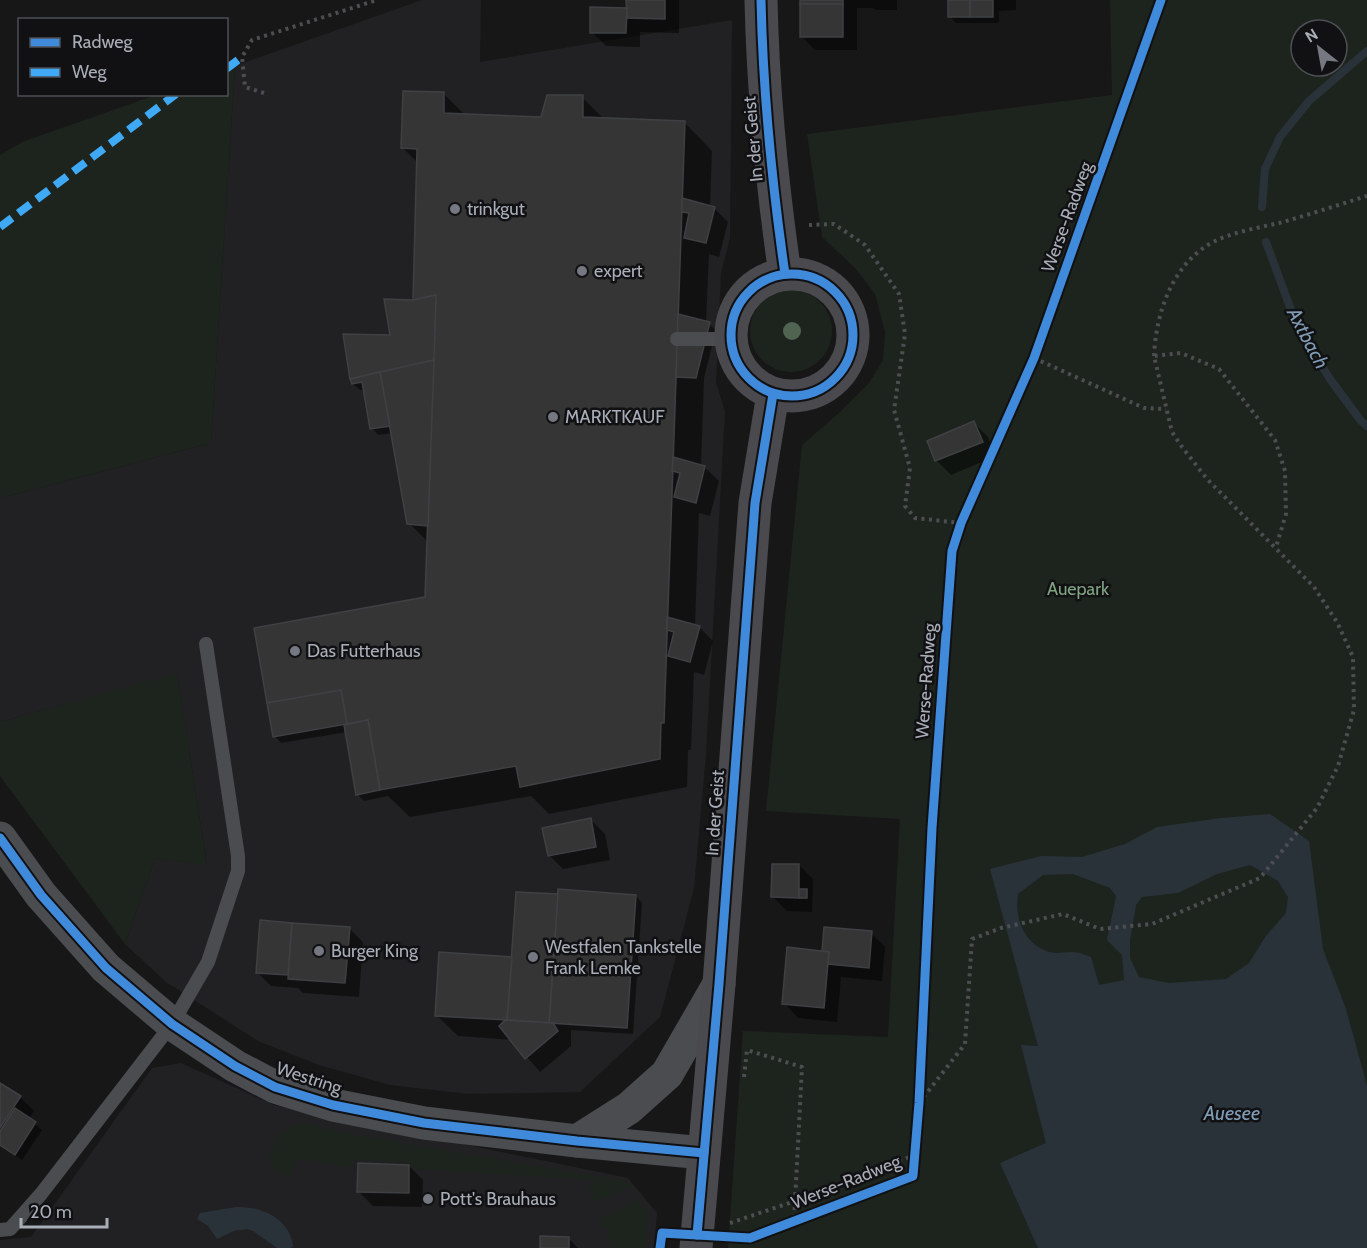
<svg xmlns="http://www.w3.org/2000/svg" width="1367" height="1248" viewBox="0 0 1367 1248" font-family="Cabin,sans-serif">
	<rect width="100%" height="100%" fill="#171717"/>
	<g fill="#212123">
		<path d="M422 0H481L480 62 732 20 730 238 721 273 716 382 725 412 706 755 694 888 660 1017 580 1092 468 1094 390 1085 319 1065 258 1041 166 982 125 944 155 858 207 865 177 674 0 722V498L211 443 235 66Z"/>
		<path d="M181 1063 274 1105 628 1178 657 1213 654 1248H0V1240L31 1237 152 1068Z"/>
	</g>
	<g fill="#1d241e" fill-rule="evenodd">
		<path d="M1110 0H1367V1248H728L743 1031 888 1037 900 819 766 811 802 445 839 413 869 383 883 360 885 332 875 294 856 269 822 237 807 134 1112 95ZM1301 30H1337V66H1301Z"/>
		<path d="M235 66 211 443 0 498V155L22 142 156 95 226 94 227 69Z"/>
		<circle cx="791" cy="331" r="41"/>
		<path d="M177 673 207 866 155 858 125 944 0 776V722Z"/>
		<path d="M303 1123 355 1135 626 1181 630 1187 593 1203 588 1188 594 1183 593 1180 412 1169 411 1163 355 1160 354 1168 298 1159 289 1178 275 1169 268 1159C275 1141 282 1126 303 1123Z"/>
		<path d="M637 1200 648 1211 645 1248H611L608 1230 597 1221Z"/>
	</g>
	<g fill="#2a3239" fill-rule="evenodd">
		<path d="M1270 814 1309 841 1323 949 1346 1009 1367 1086V1248H1038L1000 1163 1046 1143 1021 1045 1038 1046 990 869 1041 856 1082 857 1125 844 1157 827 1221 818ZM1250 865 1278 881 1288 897 1286 913 1266 936 1249 963 1226 979 1169 983 1139 977 1130 958V940L1136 905 1142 897 1178 893 1217 874ZM1073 874 1110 888 1116 896 1107 940 1122 955 1124 980 1099 985 1091 957C1085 955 1079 952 1073 952 1065 952 1056 954 1049 952 1024 944 1014 918 1018 894L1043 875Z"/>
		<path d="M236 1207C260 1206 290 1218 293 1246L291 1248H277L253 1231 247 1229 234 1231 217 1239 208 1226 197 1219 200 1213Z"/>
	</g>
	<g fill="#0007">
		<path d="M627 0H679V33L640 32V47L606 46 592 32 627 9Z"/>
		<path d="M801 0H897V10H876L873 8H857V50H815L801 36Z"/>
		<path d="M950 0H1016V10L999 11V23H956L950 16Z"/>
		<path d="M443 93 465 115 542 118 582 97 604 119 685 123 712 151 710 207 714 208 728 222 719 257 709 254 706 322 716 330 704 378 701 466 704 467 719 481 710 516 699 513 695 626 699 627 713 641 704 675 694 672 691 750H688L687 787 549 814 531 796 410 817 388 796 364 801 357 794 347 732 281 743 275 736 427 599 429 543 409 523 393 433 378 435 372 428 365 392 363 390H360L353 384 392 337 415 301 418 163 403 148Z"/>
		<path d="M974 423 988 437 996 456 951 475 937 461 929 442Z"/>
		<path d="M591 820 605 834 610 860 563 869 549 855Z"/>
		<path d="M799 865 813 879 812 912 787 911 773 897Z"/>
		<path d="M559 896H636L642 903 633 1034 571 1030V1046L540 1072 512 1040 458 1036 436 1015 513 958Z"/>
		<path d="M261 922 349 928 363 942 359 997 303 993 298 988 271 986 257 972Z"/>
		<path d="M825 929 871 933 885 947 882 981 841 977 837 1022 798 1018 784 1003 823 952Z"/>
		<path d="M0 1085 20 1097 34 1111 29 1119 42 1130 22 1160 0 1145Z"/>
		<path d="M409 1166 423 1180 422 1207 373 1206 359 1192Z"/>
		<path d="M569 1239 578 1248H542Z"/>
	</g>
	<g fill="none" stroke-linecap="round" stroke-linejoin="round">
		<g stroke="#2a3239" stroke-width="8">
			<path d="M1262 207 1265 169 1280 137 1309 101 1367 51"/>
			<path d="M1266 242 1297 326 1330 379 1361 421 1367 426"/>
		</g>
	</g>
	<g fill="#353536" stroke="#3f4043" stroke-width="1.5">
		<path d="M626 0H665V19L627 18Z"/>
		<rect x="800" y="0" width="43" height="4"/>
		<rect x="948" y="0" width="22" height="17"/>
		<rect x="970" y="0" width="23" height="17"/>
		<rect x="800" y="4" width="43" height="33"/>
		<path d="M590 7 627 8 626 33H590Z"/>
		<path d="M403 91 444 92V113L541 117 547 95H583V117L685 121 664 723H661L660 759 520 787 516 766 380 790 368 720 347 724 341 690 267 703 254 628 425 597 436 295 413 300 417 149 401 148Z"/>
		<path d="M682 198 715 207 706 243 684 238 689 213 682 212Z"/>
		<path d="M436 295 434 360 350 379 343 334 390 335 384 299 413 300Z"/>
		<path d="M678 314 710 322 696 378 676 377Z"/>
		<path d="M434 360 428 526 407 524 380 372Z"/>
		<path d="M380 372 390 426 370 429 362 382 352 384 350 379Z"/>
		<path d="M974 421 983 442 935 461 927 441Z"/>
		<path d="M673 457 705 466 696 503 674 497 680 473 672 471Z"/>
		<path d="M667 617 700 626 690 662 668 656 674 632 667 630Z"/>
		<path d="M341 690 347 724 273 737 267 703Z"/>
		<path d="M368 720 380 790 356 795 344 725Z"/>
		<path d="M591 818 596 847 548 856 542 828Z"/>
		<path d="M772 864H799V898L771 897Z"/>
		<path d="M558 889 636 895 627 1028 549 1023Z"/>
		<rect x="799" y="889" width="8" height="9"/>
		<path d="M516 892 558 894 549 1023 507 1020Z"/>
		<path d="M260 920 292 923 288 975 256 973Z"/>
		<path d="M292 923 350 927 345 983 288 979Z"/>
		<path d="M824 927 872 931 869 968 828 964 829 952 822 951Z"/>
		<path d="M787 947 829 952 824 1008 782 1004Z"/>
		<path d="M439 952 512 957 507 1020 435 1016Z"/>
		<path d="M505 1020 553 1023 558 1031 525 1059 499 1026Z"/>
		<path d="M0 1083 21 1096 0 1128Z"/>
		<path d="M15 1108 36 1122 15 1155 0 1145V1131Z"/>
		<path d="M358 1163 409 1165V1193L357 1192Z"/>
		<path d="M540 1236 569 1237V1248H540Z"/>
	</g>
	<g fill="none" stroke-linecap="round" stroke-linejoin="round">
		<g stroke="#4d4e52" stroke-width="4" stroke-dasharray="3 4.5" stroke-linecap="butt">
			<path d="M264 93 245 87 242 57 252 40 377 0"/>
			<path d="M809 225 834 224 865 245 899 294 905 334 894 410 910 468 905 506 915 518 961 523"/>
			<path d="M1154 356C1156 313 1172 264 1213 242 1233 232 1257 228 1279 223 1308 215 1338 205 1367 196"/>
			<path d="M1034 358 1144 408 1166 409"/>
			<path d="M744 1077 747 1050 802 1067 794 1221"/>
			<path d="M919 1103 965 1044 972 939 1001 928 1063 914 1100 929 1152 924 1260 878 1317 808 1338 766 1354 710 1353 657 1337 622 1314 587 1207 479 1182 447 1172 432 1154 356 1181 353 1219 369 1275 440 1285 471 1286 514 1276 547"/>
			<path d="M730 1223 807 1197 915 1155"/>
		</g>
		<g stroke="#4b4c50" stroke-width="14">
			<path d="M677 339H730"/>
			<path d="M0 1230 10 1229 41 1194 172 1024 208 962 238 871V856L206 644"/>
		</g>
		<g stroke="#4b4c50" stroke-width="33">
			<path d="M0 838 41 895 106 968 172 1024 235 1066 275 1087 333 1105 424 1123 577 1141 704 1153"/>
			<path d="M577 1141 629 1108 667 1074 719 984"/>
		</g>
		<g stroke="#4a4a4e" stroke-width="33">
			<path d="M761 0C763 91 772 184 785 274"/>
			<circle cx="792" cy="335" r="61"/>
			<path d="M696 1248 719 984 755 503 773 394"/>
		</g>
		<g stroke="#3fa9f5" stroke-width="8" stroke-dasharray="15 8" stroke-linecap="butt">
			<path d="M226 69 242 57"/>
			<path d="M0 227 176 94"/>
		</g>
		<defs>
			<g id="cycleway">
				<path d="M761 0C763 91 772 184 785 274"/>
				<circle cx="792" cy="335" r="61"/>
				<path d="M0 838 41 895 106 968 172 1024 235 1066 275 1087 333 1105 424 1123 577 1141 704 1153"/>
				<path d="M697 1235 719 984 755 503 773 394"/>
				<path d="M660 1248 662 1233 750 1238 913 1176 919 1103 932 828 952 551 961 523 1034 358 1161 0"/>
			</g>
		</defs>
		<use href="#cycleway" stroke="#111113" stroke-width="13"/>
		<use href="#cycleway" stroke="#408adc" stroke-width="9"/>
	</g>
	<circle fill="#506451" cx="792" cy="331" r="9"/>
	<g fill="#757880" stroke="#111113" stroke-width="2">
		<circle cx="455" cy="209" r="6"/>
		<circle cx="582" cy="271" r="6"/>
		<circle cx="553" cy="417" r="6"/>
		<circle cx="295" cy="651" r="6"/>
		<circle cx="319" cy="951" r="6"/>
		<circle cx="533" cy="957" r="6"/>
		<circle cx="428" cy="1199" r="6"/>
	</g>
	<g text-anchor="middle" stroke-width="5" stroke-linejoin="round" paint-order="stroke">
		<g font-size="18" fill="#a8adb8" stroke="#111113">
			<text transform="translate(753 139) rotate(-95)" y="6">In der Geist</text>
			<text transform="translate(1067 217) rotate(-70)" y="6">Werse-Radweg</text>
			<text transform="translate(926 681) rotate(-86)" y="6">Werse-Radweg</text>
			<text transform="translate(715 813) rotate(-86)" y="6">In der Geist</text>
			<text transform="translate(309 1078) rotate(18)" y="6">Westring</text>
			<text transform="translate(846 1182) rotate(-22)" y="6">Werse-Radweg</text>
		</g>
		<g font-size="18" fill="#a8adb8" stroke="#111113" text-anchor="start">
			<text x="467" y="215">trinkgut</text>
			<text x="594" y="277">expert</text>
			<text x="565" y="423">MARKTKAUF</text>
			<text x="307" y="657">Das Futterhaus</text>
			<text x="545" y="953">Westfalen Tankstelle<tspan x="545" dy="21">Frank Lemke</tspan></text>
			<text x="331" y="957">Burger King</text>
			<text x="440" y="1205">Pott's Brauhaus</text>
		</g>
		<g font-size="18" fill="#7fa381" stroke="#111113">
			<text x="1078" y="595">Auepark</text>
		</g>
		<g font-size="20" font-style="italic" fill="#7f9bb3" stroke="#111113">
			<text transform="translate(1308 338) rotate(62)" y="7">Axtbach</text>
			<text x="1232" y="1120">Auesee</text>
		</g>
	</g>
	<rect x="18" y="18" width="210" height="78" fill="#111113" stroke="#4d4f55" stroke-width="1.5"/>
	<rect x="30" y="38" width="30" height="9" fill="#408adc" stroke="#4d4f55" stroke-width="1.5"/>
	<text x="72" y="48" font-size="18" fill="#a8adb8">Radweg</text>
	<rect x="30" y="68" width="30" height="9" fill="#3fa9f5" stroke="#4d4f55" stroke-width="1.5"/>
	<text x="72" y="78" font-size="18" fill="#a8adb8">Weg</text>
	<g transform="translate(1319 48) rotate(329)"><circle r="28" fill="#111113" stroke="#4d4f55" stroke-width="1.5"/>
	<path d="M0-4.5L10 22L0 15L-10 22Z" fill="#757880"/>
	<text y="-9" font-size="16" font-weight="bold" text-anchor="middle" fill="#a8adb8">N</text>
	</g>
	<path d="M21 1218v9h86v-9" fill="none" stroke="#a8adb8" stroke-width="3"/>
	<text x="30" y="1218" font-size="18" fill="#a8adb8" stroke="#111113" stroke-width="4.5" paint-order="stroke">20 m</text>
</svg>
